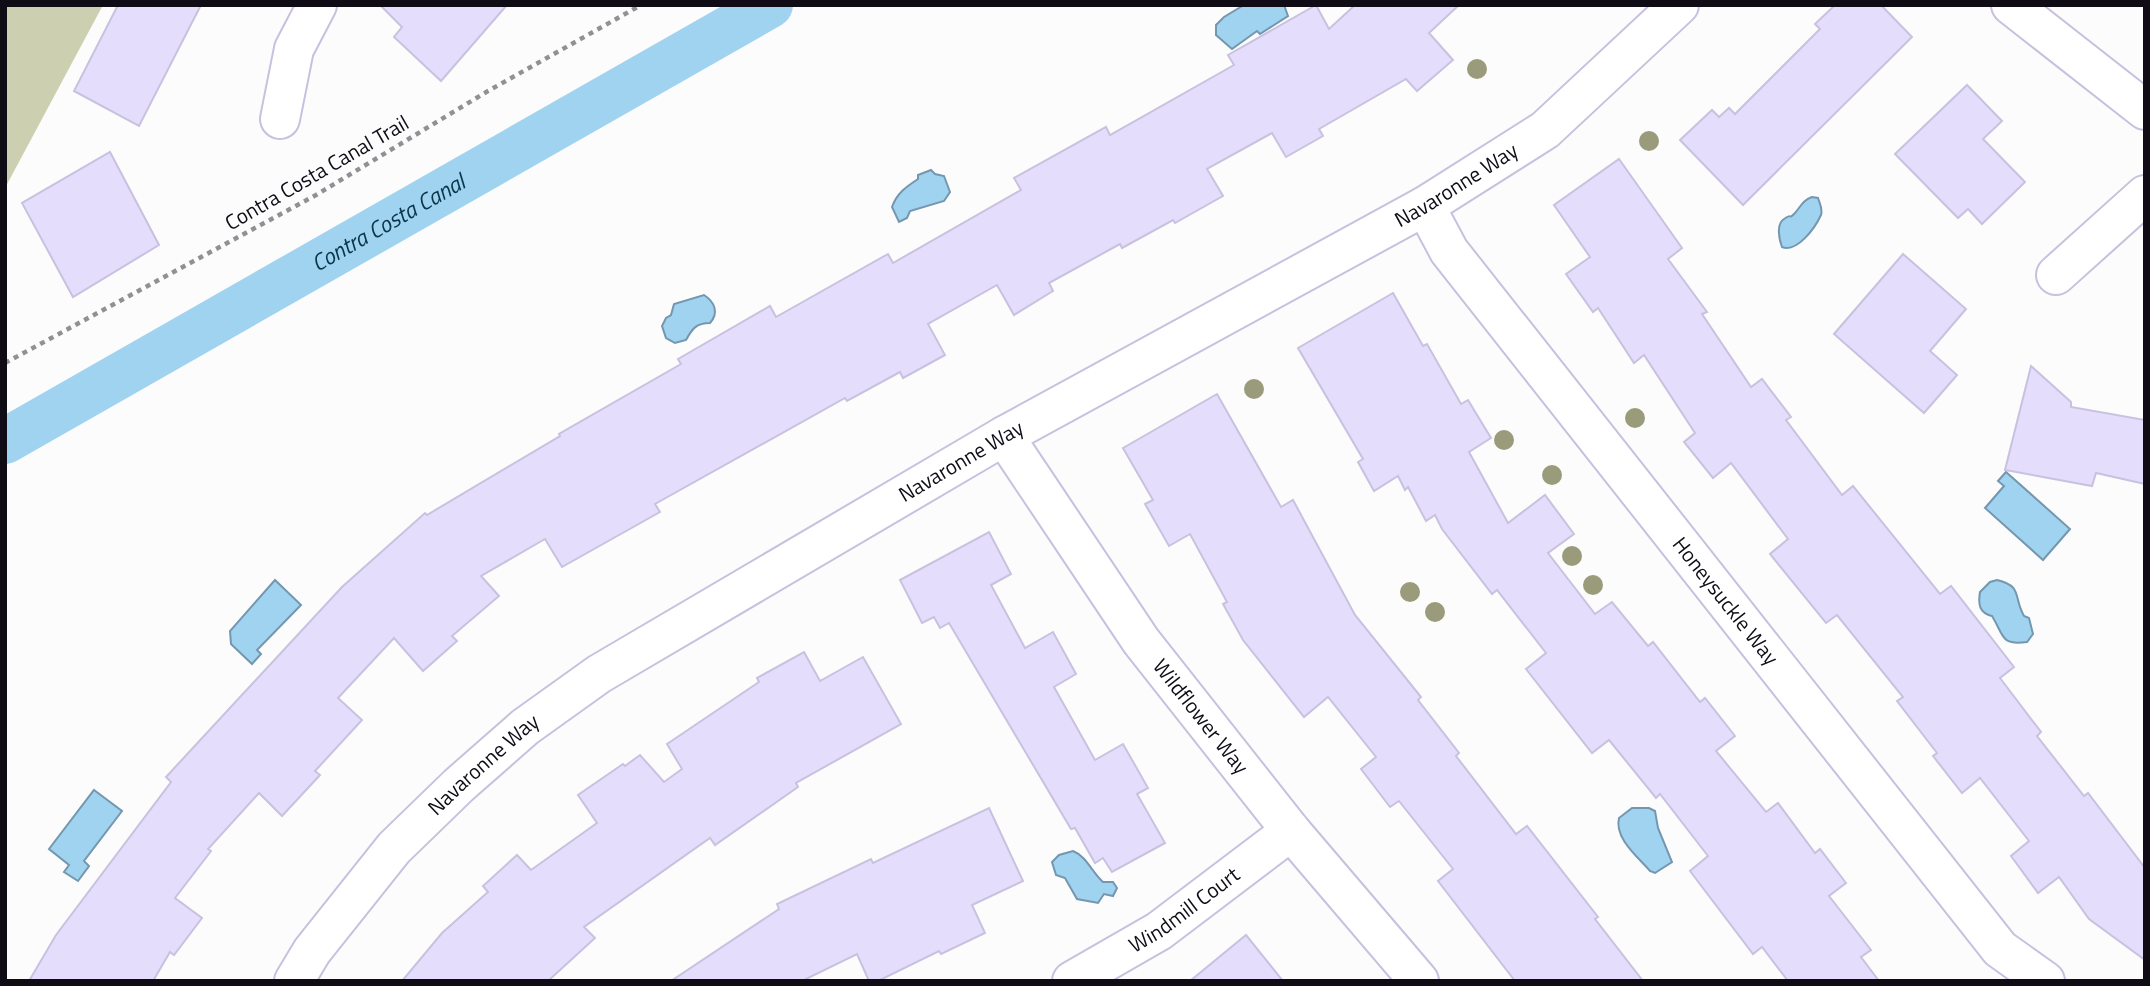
<svg xmlns="http://www.w3.org/2000/svg" width="2150" height="986" viewBox="0 0 2150 986" font-family="'Titillium Web',sans-serif">
	<rect width="100%" height="100%" fill="#fcfcfc"/>
	<path fill="#cdd0b0" d="M5 5H103L5 188Z"/>
	<g fill="#a0d3f0" stroke="#7497af" stroke-width="2">
		<path d="M1244 5H1284L1288 16 1260 34 1257 31 1232 49 1216 35V25L1224 17Z"/>
		<path d="M931 170 935 174 944 176 950 192 944 201 910 211 907 218 899 222 892 207C897 193 906 187 918 179V175Z"/>
		<path d="M1812 197 1818 198C1820 204 1823 209 1821 215 1815 228 1797 253 1782 247 1779 239 1776 224 1784 219 1794 212 1787 221 1795 213 1801 206 1803 200 1812 197Z"/>
		<path d="M704 295C715 302 719 313 710 323 696 323 692 329 686 340L675 343 666 338 662 326 666 318 671 315 674 304Z"/>
		<path d="M2006 472 2070 529 2043 560 1985 508 2004 486 1998 481Z"/>
		<path d="M275 580 301 605 257 650 261 654 252 664 231 644 230 631Z"/>
		<path d="M1997 580C2023 586 2013 597 2024 616L2029 618 2033 634 2027 642C2000 646 2004 635 1992 616 1979 613 1978 604 1980 592L1990 582Z"/>
		<path d="M94 790 122 811 84 861 89 866 78 881 64 872 69 865 49 849Z"/>
		<path d="M1632 808H1649L1655 811 1658 828 1672 862 1655 873 1650 871C1638 857 1614 838 1619 818Z"/>
		<path d="M1073 851C1086 856 1092 872 1103 882H1113L1117 888 1113 896 1104 894 1098 903 1077 899 1065 878 1056 875 1052 862 1059 855Z"/>
	</g>
	<g fill="none" stroke-linecap="round" stroke-linejoin="round">
		<path stroke="#a0d3f0" stroke-width="46" id="s1" d="M5 441 770 5"/>
	</g>
	<g fill="#e4ddfc" stroke="#c8c1df" stroke-width="2">
		<path d="M118 5H201L139 126 74 91Z"/>
		<path d="M380 5H507L441 81 394 37 402 27Z"/>
		<path d="M1316 5 1329 29 1355 5H1459L1429 33 1453 60 1417 91 1406 79 1319 129 1323 136 1286 157 1272 133 1207 169 1223 196 1175 223 1173 220 1122 248 1120 244 1049 283 1053 291 1014 315 997 285 928 324 945 355 903 378 900 372 847 401 845 398 655 504 660 512 562 567 545 539 481 576 499 596 452 636 457 641 423 671 394 638 338 698 362 720 315 771 320 775 282 816 259 793 208 849 211 851 175 898 202 918 174 955 170 952 153 981H29L56 935 171 782 166 777 342 587 425 513 427 515 560 436 559 434 681 364 678 359 770 306 776 317 888 254 893 263 1021 190 1014 178 1106 127 1110 135 1234 65 1228 55Z"/>
		<path d="M1835 5H1881L1912 37 1743 205 1680 140 1712 110 1719 117 1729 108 1735 114 1820 29 1815 24Z"/>
		<path d="M1967 85 2002 121 1983 139 2025 182 1982 224 1968 209 1958 218 1895 154Z"/>
		<path d="M110 152 159 245 73 297 22 203Z"/>
		<path d="M1619 159 1682 248 1668 259 1707 312 1702 314 1751 387 1762 379 1791 417 1786 420 1842 495 1853 486 1940 594 1951 586 2014 667 2000 678 2041 732 2037 736 2084 796 2088 793 2145 868V960L2089 919 2059 877 2038 893 2011 856 2029 841 1980 778 1962 793 1933 756 1937 753 1897 701 1903 697 1837 615 1826 623 1770 554 1788 539 1731 463 1713 478 1684 442 1695 433 1644 355 1634 363 1598 308 1593 312 1566 274 1590 257 1554 205Z"/>
		<path d="M1903 254 1966 309 1930 351 1957 375 1924 413 1834 334Z"/>
		<path d="M1393 293 1423 346 1427 344 1461 404 1468 400 1491 438 1469 452 1508 523 1545 495 1574 534 1548 553 1595 614 1612 602 1648 646 1653 642 1700 702 1705 698 1735 736 1716 751 1766 812 1778 803 1815 853 1820 849 1846 883 1829 896 1871 950 1861 957 1879 981H1788L1762 947 1753 954 1690 871 1708 856 1660 794 1656 798 1609 740 1592 753 1526 669 1546 653 1497 590 1492 594 1442 529 1435 515 1426 521 1408 487 1405 490 1398 476 1374 491 1358 462 1363 459 1298 348Z"/>
		<path d="M2031 366 2071 402V407L2145 420V484L2096 473 2092 486 2005 470Z"/>
		<path d="M1217 394 1281 507 1293 500 1355 615 1421 697 1418 700 1459 753 1456 756 1516 834 1527 826 1598 917 1595 919 1643 981H1515L1438 881 1453 869 1399 801 1390 807 1361 769 1376 757 1328 697 1304 717 1243 640 1223 604 1227 602 1190 534 1169 546 1145 504 1153 500 1123 448Z"/>
		<path d="M989 532 1011 574 991 585 1025 648 1053 632 1076 674 1054 687 1095 760 1123 744 1148 788 1137 794 1165 843 1112 872 1103 858 1095 863 1075 828 1071 829 949 623 940 628 934 617 922 623 900 580Z"/>
		<path d="M804 652 820 681 863 657 901 724 796 783 798 787 715 845 710 838 584 927 595 938 548 981H402L442 933 488 892 483 886 517 855 531 870 597 823 578 795 623 764 625 766 640 755 664 782 682 769 667 744 759 682 757 678Z"/>
		<path d="M989 808 1023 881 972 905 985 933 941 954 939 951 878 981H869L857 954 802 981H671L779 909 777 904 871 859 873 863Z"/>
		<path d="M1246 935 1283 981H1190Z"/>
	</g>
	<g fill="none" stroke-linecap="round" stroke-linejoin="round">
		<defs>
			<g id="street">
				<path d="M2011 5 2145 110"/>
				<path d="M280 119 294 49 317 5"/>
				<path id="s2" d="M1425 206 1449 251 2000 949 2045 981"/>
				<path d="M2056 275 2145 195"/>
				<path id="s3" d="M1004 436 1141 641 1291 831 1419 981"/>
				<path id="s4" d="M294 981 312 951 394 848 459 785 525 727 599 674 1004 436 1425 206 1545 130 1679 5"/>
				<path id="s5" d="M1072 981 1159 931 1291 831"/>
			</g>
		</defs>
		<use href="#street" stroke="#c8c0df" stroke-width="42"/>
		<path stroke="#919094" stroke-width="4.5" stroke-dasharray="5 5" stroke-linecap="butt" d="M5 363 316 195 488 91 641 5"/>
		<use href="#street" stroke="#fff" stroke-width="38"/>
	</g>
	<g fill="#9a9b7b">
		<circle cx="1477" cy="69" r="10"/>
		<circle cx="1649" cy="141" r="10"/>
		<circle cx="1254" cy="389" r="10"/>
		<circle cx="1635" cy="418" r="10"/>
		<circle cx="1504" cy="440" r="10"/>
		<circle cx="1552" cy="475" r="10"/>
		<circle cx="1572" cy="556" r="10"/>
		<circle cx="1593" cy="585" r="10"/>
		<circle cx="1410" cy="592" r="10"/>
		<circle cx="1435" cy="612" r="10"/>
	</g>
	<g text-anchor="middle" stroke-width="5" stroke-linejoin="round" paint-order="stroke">
		<g font-size="21" fill="#0f0c16" stroke="#fcfcfc">
			<text transform="translate(317 173) rotate(-30)" y="7">Contra Costa Canal Trail</text>
			<text dy="7" stroke="none"><textPath href="#s4" startOffset="1423">Navaronne Way</textPath></text>
			<text dy="7" stroke="none"><textPath href="#s4" startOffset="856">Navaronne Way</textPath></text>
			<text dy="7" stroke="none"><textPath href="#s2" startOffset="497">Honeysuckle Way</textPath></text>
			<text dy="7" stroke="none"><textPath href="#s3" startOffset="343">Wildflower Way</textPath></text>
			<text dy="7" stroke="none"><textPath href="#s4" startOffset="289">Navaronne Way</textPath></text>
			<text dy="7" stroke="none"><textPath href="#s5" startOffset="133">Windmill Court</textPath></text>
		</g>
		<g font-size="23" font-style="italic" fill="#09364a" stroke="#fcfcfc">
			<text dy="8" stroke="none"><textPath href="#s1" startOffset="441">Contra Costa Canal</textPath></text>
		</g>
	</g>
	<rect width="2150" height="986" fill="none" stroke="#0f0c16" stroke-width="14"/>
</svg>
